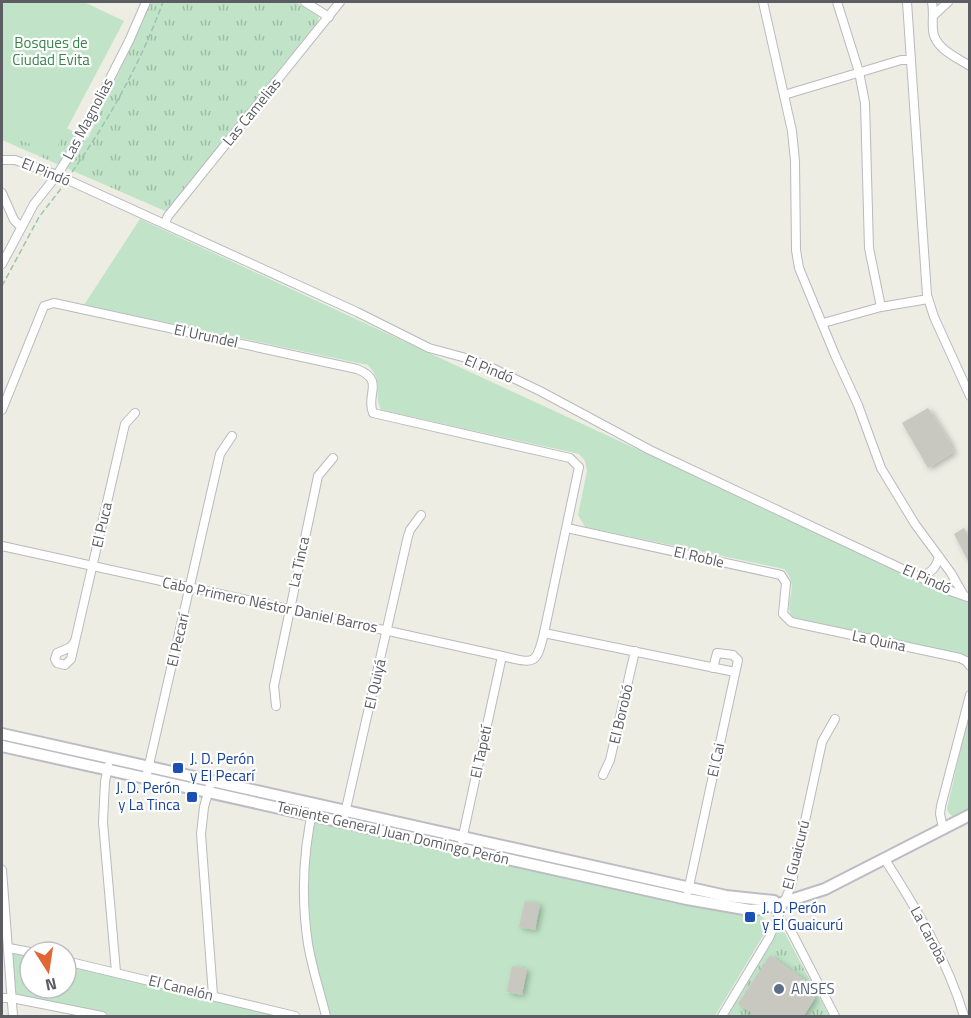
<svg xmlns="http://www.w3.org/2000/svg" width="971" height="1018" viewBox="0 0 971 1018" font-family="'Titillium Web',sans-serif">
	<defs>
		<pattern id="grass-tufts" width="24" height="20" patternUnits="userSpaceOnUse" patternTransform="scale(1.5)"><rect width="24" height="20" fill="#c1e4c8"/><path d="M3 7l-1-3M5 7V3M7 7l1-3M15 17l-1-3M17 17v-4M19 17l1-3" fill="none" stroke="#a0bca6"/></pattern>
		<filter id="shadow"><feDropShadow dx="3" dy="2" stdDeviation="3" flood-color="#0004"/></filter>
	</defs>
	<rect width="100%" height="100%" fill="#edede3"/>
	<g fill="url(#grass-tufts)">
		<path d="M151 2H296L319 17 317 23 170 211H165L2 140V99L88 138Z"/>
		<path d="M781 926 829 1016H727Z"/>
	</g>
	<g fill="#c1e4c8">
		<path d="M2 2H84L124 21 54 153 2 133Z"/>
		<path d="M140 219 969 603V660L965 656 792 617C782 601 802 589 784 569L585 527 578 515 587 471 585 461 579 454 381 410C372 391 386 385 368 365L84 305Z"/>
		<path d="M969 712V811C961 816 951 821 947 809Z"/>
		<path d="M316 823H322L759 914 764 918 766 931 715 1016H330C325 997 317 977 314 958 310 933 302 840 316 823Z"/>
		<path d="M9 948 30 952V988H66V961L295 1016H102L12 998Z"/>
	</g>
	<g fill="#c9c8c0" filter="url(#shadow)">
		<path d="M928 408 951 444 950 445 954 452 928 468 902 423Z"/>
		<path d="M964 528 969 538V563L954 534Z"/>
		<path d="M525 901 540 904 535 930 519 927Z"/>
		<path d="M770 955 806 981 815 998 803 1017H758L738 1004Z"/>
		<path d="M512 966 527 969 522 995 507 992Z"/>
	</g>
	<g fill="none" stroke-linecap="round" stroke-linejoin="round">
		<defs>
			<g id="street">
				<path d="M305 2 329 17"/>
				<path d="M763 2 792 131 795 161 796 250 799 268 835 355 858 405 881 468 915 524 951 573 963 594"/>
				<path d="M837 2 859 72 865 103 869 248 881 307"/>
				<path d="M907 2 927 295 934 317 970 396"/>
				<path d="M932 2C934 13 932 19 933 30 934 48 956 57 970 66"/>
				<path d="M935 14 948 2"/>
				<path d="M784 95 901 60H911"/>
				<path d="M2 160H15L57 175 357 312 429 348 466 358 488 366 540 391 650 450 945 589 970 598"/>
				<path d="M2 193 14 220 21 227"/>
				<path d="M165 223 168 216 340 2"/>
				<path d="M2 264 34 204 57 175 76 145 129 41 146 2"/>
				<path d="M823 323 881 307 928 299"/>
				<path d="M2 410 44 306 54 303 357 369C386 381 365 394 373 413L570 458 579 467 544 633C536 667 534 663 502 656L2 546"/>
				<path d="M567 528 781 575 786 583 783 614 791 622 960 658 966 661 970 666"/>
				<path d="M920 577C931 573 936 568 939 557"/>
				<path d="M544 633 735 672"/>
				<path d="M75 641 71 647 57 653 55 659 57 663 65 665 71 659 125 424 135 413"/>
				<path d="M276 706 274 686 318 476 333 458"/>
				<path d="M108 766 105 782 103 822 116 972"/>
				<path d="M603 775 610 760 635 651"/>
				<path d="M146 778 220 454 232 436"/>
				<path d="M211 782 204 807 201 834 213 995"/>
				<path d="M314 804C303 850 301 897 308 944 312 968 320 992 326 1016"/>
				<path d="M343 822 408 536 410 530 421 515"/>
				<path d="M943 828 940 814 941 806 970 695"/>
				<path d="M462 840 502 656"/>
				<path d="M884 858C916 908 947 959 964 1016"/>
				<path d="M2 870 13 1016"/>
				<path d="M688 891 738 660 733 655 717 653 713 668"/>
				<path d="M777 919 789 927 835 1016"/>
				<path d="M9 948 30 952"/>
				<path d="M66 961 295 1016"/>
				<path d="M2 998H12L102 1016"/>
				<path d="M722 1016 769 938 791 886 822 742 835 719"/>
			</g>
			<g id="secondary">
				<path d="M2 734 726 896 774 901"/>
				<path d="M2 746 687 899 750 910 763 909 825 889 970 815"/>
			</g>
		</defs>
		<use href="#street" stroke="#b9babf" stroke-width="10"/>
		<use href="#secondary" stroke="#bcbdc4" stroke-width="14"/>
		<g stroke="#9bc4af" stroke-width="1.5" stroke-dasharray="6 3" stroke-linecap="butt">
			<path d="M72 172C109 120 141 62 163 2"/>
			<path d="M2 286 39 217 63 186"/>
		</g>
		<use href="#street" stroke="#fff" stroke-width="8"/>
		<use href="#secondary" stroke="#fff" stroke-width="10"/>
	</g>
	<g fill="#1a4fb4" stroke="#fff" stroke-width="2">
		<rect x="172" y="762" width="12" height="12" rx="3"/>
		<rect x="186" y="791" width="12" height="12" rx="3"/>
		<rect x="744" y="911" width="12" height="12" rx="3"/>
	</g>
	<circle fill="#5c6f8a" stroke="#fff" stroke-width="2" cx="779" cy="989" r="6"/>
	<g text-anchor="middle" stroke-width="4.5" stroke-linejoin="round" paint-order="stroke">
		<g font-size="15" fill="#3a844c" stroke="#fff">
			<text x="51" y="48">Bosques de<tspan x="51" dy="17">Ciudad Evita</tspan></text>
		</g>
		<g font-size="15" fill="#5c5d63" stroke="#fff">
			<text transform="translate(252 112) rotate(-51)" y="5">Las Camelias</text>
			<text transform="translate(88 119) rotate(-62)" y="5">Las Magnolias</text>
			<text transform="translate(46 172) rotate(22)" y="5">El Pindó</text>
			<text transform="translate(206 336) rotate(12)" y="5">El Urundel</text>
			<text transform="translate(489 369) rotate(22)" y="5">El Pindó</text>
			<text transform="translate(102 525) rotate(-77)" y="5">El Puca</text>
			<text transform="translate(699 557) rotate(13)" y="5">El Roble</text>
			<text transform="translate(299 562) rotate(-78)" y="5">La Tinca</text>
			<text transform="translate(927 579) rotate(24)" y="5">El Pindó</text>
			<text transform="translate(270 605) rotate(12)" y="5">Cabo Primero Néstor Daniel Barros</text>
			<text transform="translate(178 640) rotate(-77)" y="5">El Pecarí</text>
			<text transform="translate(879 641) rotate(12)" y="5">La Quina</text>
			<text transform="translate(375 684) rotate(-77)" y="5">El Quiyá</text>
			<text transform="translate(621 714) rotate(-77)" y="5">El Borobó</text>
			<text transform="translate(481 752) rotate(-78)" y="5">El Tapetí</text>
			<text transform="translate(716 760) rotate(-78)" y="5">El Cai</text>
			<text transform="translate(393 833) rotate(13)" y="5">Teniente General Juan Domingo Perón</text>
			<text transform="translate(796 855) rotate(-76)" y="5">El Guaicurú</text>
			<text transform="translate(929 935) rotate(62)" y="5">La Caroba</text>
			<text transform="translate(181 988) rotate(14)" y="5">El Canelón</text>
		</g>
		<g font-size="15" fill="#164399" stroke="#fff" text-anchor="start">
			<text x="190" y="764">J. D. Perón<tspan x="190" dy="17">y El Pecarí</tspan></text>
			<text x="180" y="793" text-anchor="end">J. D. Perón<tspan x="180" dy="17">y La Tinca</tspan></text>
			<text x="762" y="913">J. D. Perón<tspan x="762" dy="17">y El Guaicurú</tspan></text>
		</g>
		<g font-size="15" fill="#4e5e75" stroke="#fff" text-anchor="start">
			<text x="791" y="994">ANSES</text>
		</g>
	</g>
	<rect width="971" height="1018" fill="none" stroke="#5c5d63" stroke-width="6"/>
	<g transform="translate(48 970) rotate(168)"><circle r="28" fill="#ffffff" stroke="#bebec1" stroke-width="1.5"/>
	<path d="M0-4.5L10 22L0 15L-10 22Z" fill="#e06636"/>
	<text y="-9" font-size="16" font-weight="bold" text-anchor="middle" fill="#5c5d63">N</text>
	</g>
</svg>
